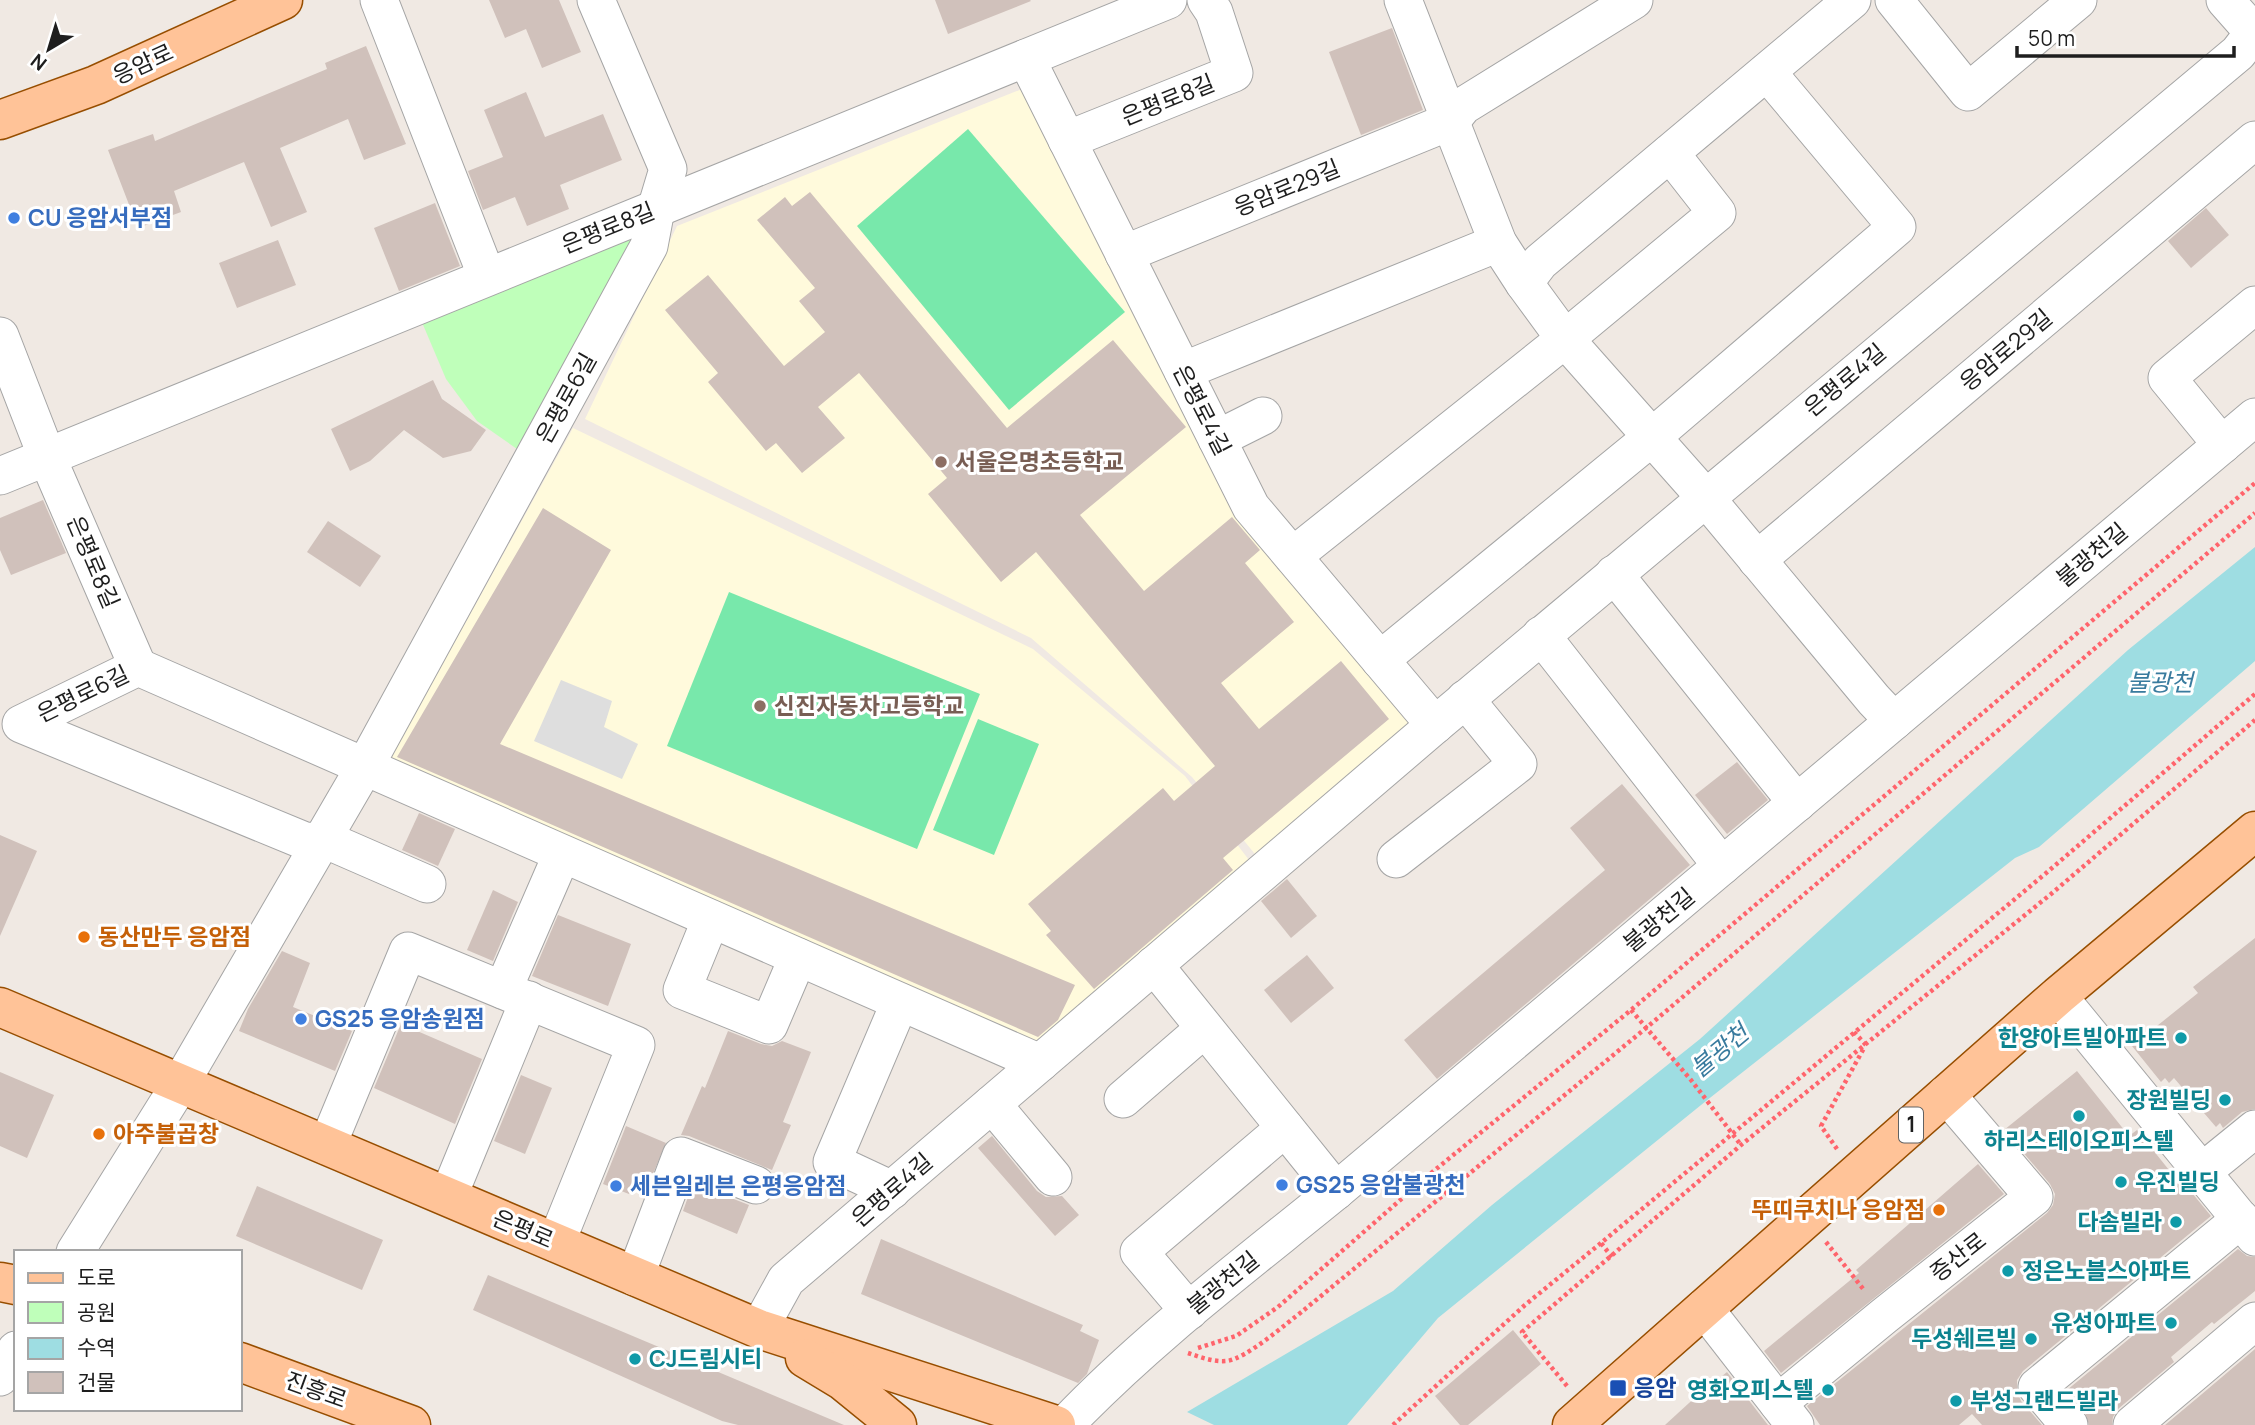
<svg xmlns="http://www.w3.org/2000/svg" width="2255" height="1425" viewBox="0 0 2255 1425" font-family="Manrope,'Noto Sans KR',sans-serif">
	<rect width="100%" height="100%" fill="#f0e9e3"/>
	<g fill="#fffadc">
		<path d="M1022 89 1233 504 1416 726 1259 859 1192 777 1031 638 585 419 677 226Z"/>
		<path d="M573 428 1033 649 1185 776 1252 864 1035 1051 388 763Z"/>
	</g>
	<path fill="#bfffba" d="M636 226 637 239 517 449 477 421 446 379 421 320Z"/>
	<g fill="#78e8ab">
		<path d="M968 129 1125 312 1009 410 857 226Z"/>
		<path d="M729 592 980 694 917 849 667 746Z"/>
		<path d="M978 719 1039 744 994 855 933 830Z"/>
	</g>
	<path fill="#dedede" d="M561 680 612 701 604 727 638 744 622 779 534 741Z"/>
	<path fill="#9edde2" d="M2255 547V661L2039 847 2015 858 1706 1101 1438 1318 1347 1425H1214L1187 1412 1393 1291 1492 1205 1700 1039 2128 650Z"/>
	<g fill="#d0c1bb">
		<path d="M489 0H559L581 52 542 68 526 29 505 38Z"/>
		<path d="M935 0H1030L1031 1 948 34Z"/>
		<path d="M1392 28 1423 110 1361 135 1329 52Z"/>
		<path d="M366 46 406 144 364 160 348 119 280 148 307 212 271 227 244 162 174 191 181 212 138 228 108 150 153 134 155 141 327 69 325 63Z"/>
		<path d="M526 92 545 137 603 114 622 160 560 185 569 209 527 226 515 197 483 210 468 171 503 157 484 110Z"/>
		<path d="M810 192 1007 428 1113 340 1186 427 1080 515 1144 591 1232 517 1260 550 1245 563 1294 622 1221 683 1259 729 1341 661 1389 719 1223 858 1233 870 1094 989 1046 935 1051 931 1028 904 1163 788 1174 801 1215 766 1036 552 1001 582 928 494 947 478 859 373 818 407 845 438 802 473 776 443 766 451 708 382 718 373 665 310 708 275 784 366 825 332 799 301 815 288 757 220 785 197 792 206Z"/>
		<path d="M435 203 460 266 399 291 374 228Z"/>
		<path d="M2206 208 2229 235 2191 268 2168 241Z"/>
		<path d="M278 240 296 285 237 308 219 263Z"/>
		<path d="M433 380 442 399 486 430 471 451 443 458 404 430 370 461 350 471 331 429Z"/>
		<path d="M43 500 66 553 11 575 0 550V518Z"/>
		<path d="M543 508 611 550 500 744 1075 985 1058 1020 1038 1037 397 757Z"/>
		<path d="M328 521 381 556 360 587 307 552Z"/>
		<path d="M1737 762 1768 800 1727 834 1695 795Z"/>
		<path d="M1622 784 1690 865 1437 1079 1404 1040 1605 870 1570 828Z"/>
		<path d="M419 813 455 829 438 866 402 850Z"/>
		<path d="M0 835 37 851 0 936Z"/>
		<path d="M1287 879 1317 916 1291 938 1261 901Z"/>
		<path d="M493 890 518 902 493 961 467 950Z"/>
		<path d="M558 915 631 944 608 1006 532 976Z"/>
		<path d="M2255 938V1109L2242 1112 2223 1128 2220 1123 2216 1127 2174 1078 2169 1083 2165 1078 2161 1082 2132 1046 2198 993 2193 987Z"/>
		<path d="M282 951 310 963 293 1007 352 1031 335 1071 239 1031 248 1009Z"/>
		<path d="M1307 955 1334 988 1291 1023 1264 990Z"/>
		<path d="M401 1024 482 1059 455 1124 374 1088Z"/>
		<path d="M728 1031 761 1044 772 1046 782 1041 811 1052 783 1122 791 1125 772 1170 689 1136 681 1135 702 1086 705 1088Z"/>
		<path d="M2077 1071 2129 1136 2137 1130 2181 1185 2183 1182 2211 1216 2023 1371 2017 1380V1391L2021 1401 2042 1425H1982L1972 1414 1959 1425H1820L1807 1406 2047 1213 2053 1205 2055 1194 2050 1184 2004 1130Z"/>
		<path d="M0 1072 54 1095 27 1158 0 1146Z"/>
		<path d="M521 1075 552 1088 525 1154 494 1141Z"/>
		<path d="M626 1126 666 1143 644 1195 631 1189 629 1194 603 1184Z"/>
		<path d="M992 1136 1037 1191 1046 1197 1062 1196 1079 1215 1055 1236 978 1148Z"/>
		<path d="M1978 1164 2004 1194 1781 1373 1764 1351 1859 1273 1856 1270Z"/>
		<path d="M693 1183 749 1205 737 1234 683 1211Z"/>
		<path d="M257 1186 383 1240 362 1290 236 1236Z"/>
		<path d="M881 1239 1083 1325 1080 1331 1099 1340 1087 1374 1078 1383 861 1294Z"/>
		<path d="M2238 1249 2247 1256 2255 1257V1291L2214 1324 2212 1322 2171 1357 2174 1362 2118 1409 2113 1417 2112 1425H2089L2085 1412 2067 1390Z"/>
		<path d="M488 1275 844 1425H738L722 1421 473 1310Z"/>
		<path d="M1513 1330 1541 1364 1468 1425H1460L1435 1396Z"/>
		<path d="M2255 1349V1425H2165L2202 1394Z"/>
		<path d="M1727 1372 1768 1425H1665L1689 1403Z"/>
	</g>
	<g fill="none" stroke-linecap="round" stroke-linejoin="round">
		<defs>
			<g id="minor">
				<path d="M379 0 487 277"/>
				<path d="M1403 0 1498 243 1524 283 1565 339 1705 497 1874 700 1894 721"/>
				<path d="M1894 0 1968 92 2078 0"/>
				<path d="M2225 0 2255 34"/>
				<path d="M1026 58 1251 507 1435 725"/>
				<path d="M1067 140 1234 73 1214 12 1206 0"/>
				<path d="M1124 254 1451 121 1463 106 1634 0"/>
				<path d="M1524 283 1540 262 1852 0"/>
				<path d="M0 336 47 457 138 667"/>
				<path d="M1183 371 1498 243"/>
				<path d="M1217 439 1263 416"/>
				<path d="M2222 445 2167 378 2255 305"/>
				<path d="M0 476 1168 0"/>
				<path d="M1293 556 1565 339 1717 213 1670 153"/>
				<path d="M1757 560 2255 140"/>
				<path d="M1614 574 1797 803"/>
				<path d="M1541 635 1722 866"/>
				<path d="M1380 660 1652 437 1897 227 1767 72"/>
				<path d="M1396 859 1518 764 1465 699"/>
				<path d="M427 884 333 843 305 841 21 724 138 667 1040 1063"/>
				<path d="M711 919 682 990 769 1025 798 957"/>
				<path d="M1154 965 1336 1191"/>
				<path d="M503 990 562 854"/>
				<path d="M2058 996 2255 1237"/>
				<path d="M1123 1099 1204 1029"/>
				<path d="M992 1104 1053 1177"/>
				<path d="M327 1146 408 951 636 1045 556 1243"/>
				<path d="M2202 1172 2255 1129"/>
				<path d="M892 1190 832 1162 900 1002"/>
				<path d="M448 1197 529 1000"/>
				<path d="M75 1252 180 1084 364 768 649 246 656 209 668 169 596 0"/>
				<path d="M635 1277 681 1156 756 1185"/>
				<path d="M1704 1308 1795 1425"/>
				<path d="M1189 1311 1139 1252 1285 1128"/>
				<path d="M759 1329 786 1280 1435 725 2238 53 2255 31"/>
				<path d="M0 1377 16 1350"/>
				<path d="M1778 1403 1884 1316 2034 1197 1946 1094"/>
				<path d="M1065 1425C1147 1339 1244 1266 1336 1191L2255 417"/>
				<path d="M2069 1425 2037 1387 2241 1219"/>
				<path d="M2132 1425 2255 1321"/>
			</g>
			<g id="major">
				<path d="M0 120 96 85 283 0"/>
				<path d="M0 1007 759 1329 1056 1425"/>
				<path d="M0 1282 16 1285"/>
				<path d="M805 1358 843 1381 897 1425"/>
				<path d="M240 1362 411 1425"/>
				<path d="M1572 1425 2058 996 2255 831"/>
			</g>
		</defs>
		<use href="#minor" stroke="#a5a5a5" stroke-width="39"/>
		<use href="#major" stroke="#974e00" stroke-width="41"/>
		<g stroke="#ff646c" stroke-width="4.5" stroke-dasharray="3.5 3.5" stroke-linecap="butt">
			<path d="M1631 1010 1691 1080 1741 1145"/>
			<path d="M1854 1032 1866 1045"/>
			<path d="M1837 1149 1821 1126 1864 1048"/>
			<path d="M1826 1242 1864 1290"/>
			<path d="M1612 1257 1601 1243 2045 874 2255 694"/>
			<path d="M1198 1348 1236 1336 1278 1307 1430 1174 1631 1010 2255 483"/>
			<path d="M1188 1353C1200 1357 1213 1362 1226 1361 1245 1360 1288 1322 1304 1310L1646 1028 2255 513"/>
			<path d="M1567 1386 1522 1332 1741 1145 2051 894 2255 720"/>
			<path d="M1393 1425 1525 1305 1601 1243"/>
		</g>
		<use href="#minor" stroke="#fff" stroke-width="37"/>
		<use href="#major" stroke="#ffc398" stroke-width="38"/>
	</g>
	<g fill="#3f7fe0" stroke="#fff" stroke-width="2.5">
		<circle cx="14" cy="218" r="7"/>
		<circle cx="301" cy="1019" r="7"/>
		<circle cx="1282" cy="1185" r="7"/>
		<circle cx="616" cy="1186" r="7"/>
	</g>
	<g fill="#8d6e63" stroke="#fff" stroke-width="2.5">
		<circle cx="941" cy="462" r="7"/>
		<circle cx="760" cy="706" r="7"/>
	</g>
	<g fill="#e8710a" stroke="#fff" stroke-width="2.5">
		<circle cx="84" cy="937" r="7"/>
		<circle cx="99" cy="1134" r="7"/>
		<circle cx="1939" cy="1210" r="7"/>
	</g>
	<g fill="#0f9aa8" stroke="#fff" stroke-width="2.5">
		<circle cx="2181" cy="1038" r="7"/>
		<circle cx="2225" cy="1100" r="7"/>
		<circle cx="2079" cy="1116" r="7"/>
		<circle cx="2121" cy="1182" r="7"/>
		<circle cx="2176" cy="1222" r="7"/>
		<circle cx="2008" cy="1271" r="7"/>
		<circle cx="2171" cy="1323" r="7"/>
		<circle cx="2031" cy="1339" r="7"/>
		<circle cx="635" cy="1359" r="7"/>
		<circle cx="1828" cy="1390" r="7"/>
		<circle cx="1956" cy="1401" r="7"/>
	</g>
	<rect fill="#1a4fb4" stroke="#fff" stroke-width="2.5" x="1609" y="1379" width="18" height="18" rx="3.5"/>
	<g text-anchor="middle" stroke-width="6" stroke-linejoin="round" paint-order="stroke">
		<rect fill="#fff" stroke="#626262" stroke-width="2" x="1899" y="1107.5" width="24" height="35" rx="5"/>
		<g font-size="21" font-weight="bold" fill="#1e1e1e">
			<text x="1911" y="1132">1</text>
		</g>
		<g font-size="23" fill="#1e1e1e" stroke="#fff">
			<text transform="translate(143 64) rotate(-25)" y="8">응암로</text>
			<text transform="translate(1168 100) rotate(-22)" y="8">은평로8길</text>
			<text transform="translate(1287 188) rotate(-22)" y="8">응암로29길</text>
			<text transform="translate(608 228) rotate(-22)" y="8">은평로8길</text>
			<text transform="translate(2006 350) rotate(-40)" y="8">응암로29길</text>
			<text transform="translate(1845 380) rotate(-40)" y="8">은평로4길</text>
			<text transform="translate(566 398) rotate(-61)" y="8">은평로6길</text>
			<text transform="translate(1202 410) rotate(63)" y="8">은평로4길</text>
			<text transform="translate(2092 555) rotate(-40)" y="8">불광천길</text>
			<text transform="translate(93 562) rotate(67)" y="8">은평로8길</text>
			<text transform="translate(83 694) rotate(-26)" y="8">은평로6길</text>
			<text transform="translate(1659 920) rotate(-40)" y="8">불광천길</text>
			<text transform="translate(892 1190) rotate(-41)" y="8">은평로4길</text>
			<text transform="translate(523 1229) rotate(23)" y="8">은평로</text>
			<text transform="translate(1958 1257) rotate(-38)" y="8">증산로</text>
			<text transform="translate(1223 1283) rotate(-39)" y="8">불광천길</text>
			<text transform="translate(316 1390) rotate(20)" y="8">진흥로</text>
		</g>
		<g font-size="23" font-weight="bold" fill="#366cbe" stroke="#fff" text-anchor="start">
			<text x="28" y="226">CU 응암서부점</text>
			<text x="315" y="1027">GS25 응암송원점</text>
			<text x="1296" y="1193">GS25 응암불광천</text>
			<text x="630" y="1194">세븐일레븐 은평응암점</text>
		</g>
		<g font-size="23" font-weight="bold" fill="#785e54" stroke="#fff" text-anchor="start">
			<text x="955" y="470">서울은명초등학교</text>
			<text x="774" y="714">신진자동차고등학교</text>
		</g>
		<g font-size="23" font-weight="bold" fill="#c56008" stroke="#fff" text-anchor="start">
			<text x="98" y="945">동산만두 응암점</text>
			<text x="113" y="1142">아주불곱창</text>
			<text x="1925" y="1218" text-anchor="end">뚜띠쿠치나 응암점</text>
		</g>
		<g font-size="23" font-weight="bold" fill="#0d838f" stroke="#fff" text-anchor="end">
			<text x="2167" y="1046">한양아트빌아파트</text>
			<text x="2211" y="1108">장원빌딩</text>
			<text x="2079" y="1149" text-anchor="middle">하리스테이오피스텔</text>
			<text x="2135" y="1190" text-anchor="start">우진빌딩</text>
			<text x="2162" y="1230">다솜빌라</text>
			<text x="2022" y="1279" text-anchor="start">정은노블스아파트</text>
			<text x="2157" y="1331">유성아파트</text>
			<text x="2017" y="1347">두성쉐르빌</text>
			<text x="649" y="1367" text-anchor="start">CJ드림시티</text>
			<text x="1814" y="1398">영화오피스텔</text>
			<text x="1970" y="1409" text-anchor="start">부성그랜드빌라</text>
		</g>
		<g font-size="23" font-weight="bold" fill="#164399" stroke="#fff" text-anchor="start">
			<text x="1634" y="1396">응암</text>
		</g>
		<g font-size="24" font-style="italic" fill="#397b9e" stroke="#fff">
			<text x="2160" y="691">불광천</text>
			<text transform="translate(1720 1051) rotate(-40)" y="8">불광천</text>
		</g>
	</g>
	<rect x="14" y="1250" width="228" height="161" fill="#ffffff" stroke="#a5a5a5" stroke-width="2"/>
	<rect x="28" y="1273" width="35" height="10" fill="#ffc398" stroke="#a5a5a5" stroke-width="2"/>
	<text x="77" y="1285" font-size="21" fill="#1e1e1e">도로</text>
	<rect x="28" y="1302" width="35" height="21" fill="#bfffba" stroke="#a5a5a5" stroke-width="2"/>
	<text x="77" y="1320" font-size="21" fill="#1e1e1e">공원</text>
	<rect x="28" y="1338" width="35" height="21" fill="#9edde2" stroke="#a5a5a5" stroke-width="2"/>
	<text x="77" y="1355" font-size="21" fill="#1e1e1e">수역</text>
	<rect x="28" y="1372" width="35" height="21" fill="#d0c1bb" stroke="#a5a5a5" stroke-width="2"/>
	<text x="77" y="1390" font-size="21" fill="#1e1e1e">건물</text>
	<g transform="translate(49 49) rotate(218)" stroke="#ffffff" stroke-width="5" paint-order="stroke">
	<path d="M0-5L12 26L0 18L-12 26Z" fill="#1e1e1e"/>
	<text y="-10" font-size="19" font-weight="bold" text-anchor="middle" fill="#1e1e1e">N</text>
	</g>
	<path d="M2017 46v10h217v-10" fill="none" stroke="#1e1e1e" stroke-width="3.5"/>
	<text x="2028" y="46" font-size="21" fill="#1e1e1e" stroke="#ffffff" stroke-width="5" paint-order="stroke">50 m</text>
</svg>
